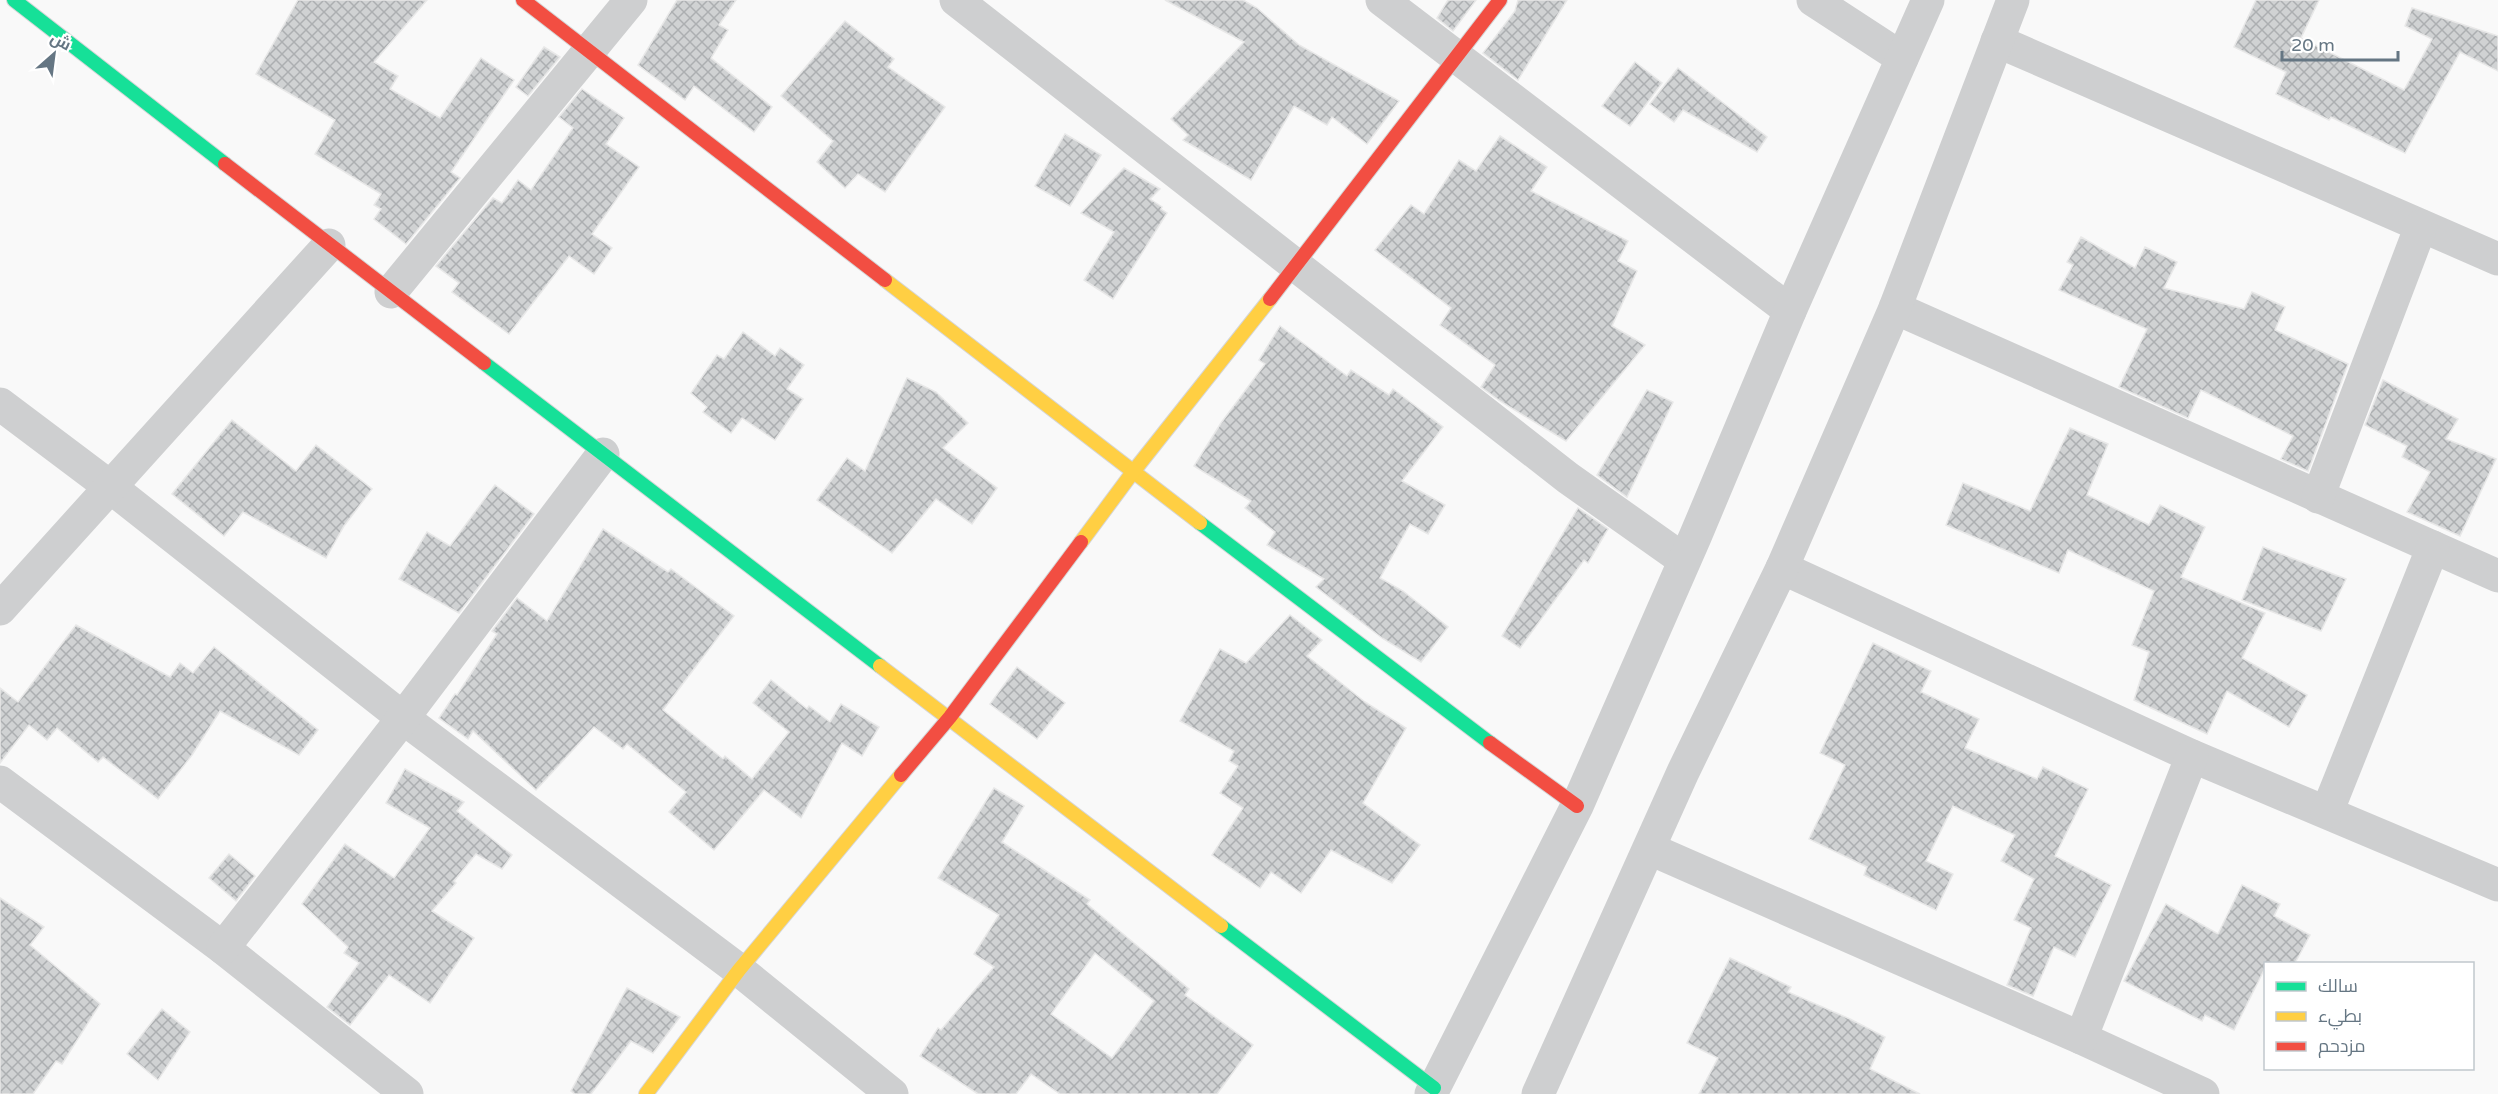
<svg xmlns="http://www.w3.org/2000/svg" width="2498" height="1094" viewBox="0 0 2498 1094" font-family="'Varela Round',Cairo,sans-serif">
	<defs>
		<pattern id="building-cross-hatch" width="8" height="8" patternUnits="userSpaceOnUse" patternTransform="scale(1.5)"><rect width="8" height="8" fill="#d0d2d3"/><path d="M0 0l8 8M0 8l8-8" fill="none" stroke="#acafb1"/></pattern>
	</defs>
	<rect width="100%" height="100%" fill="#f9f9f9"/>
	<g fill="url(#building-cross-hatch)" stroke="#e8e8e8" stroke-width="1.5" fill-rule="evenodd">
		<path d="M298 0H427L374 62 398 76 390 89 440 118 481 58 514 80 451 172 460 178 406 244 374 219 381 209 374 205 381 194 315 154 335 120 256 74Z"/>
		<path d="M677 0H736L719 25 728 30 711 58 772 107 754 132 694 86 685 100 638 65Z"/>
		<path d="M1165 0H1243L1257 8 1299 45 1399 101 1367 144 1332 117 1327 125 1294 106 1251 180 1183 140 1188 135 1171 119 1244 42Z"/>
		<path d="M1448 0H1476L1453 31 1437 18Z"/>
		<path d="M1518 0H1567L1518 80 1483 53 1515 11Z"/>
		<path d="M2256 0H2319L2301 38 2404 90 2432 39 2405 26 2412 8 2498 36V71L2460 52 2405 153 2331 117 2329 120 2276 94 2286 72 2234 47Z"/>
		<path d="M845 21 894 59 888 67 945 107 885 192 858 174 845 188 817 162 833 141 781 96Z"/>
		<path d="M544 47 560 57 528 96 516 87Z"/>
		<path d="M1635 62 1662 83 1630 126 1602 106Z"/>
		<path d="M1678 68 1767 137 1757 152 1683 110 1674 122 1650 104Z"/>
		<path d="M582 89 624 118 606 144 639 167 592 234 612 248 594 274 569 256 509 334 452 292 459 283 436 266 493 198 502 203 518 180 531 190 573 128 559 117Z"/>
		<path d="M1065 134 1101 155 1070 206 1035 186Z"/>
		<path d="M1500 136 1547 167 1531 191 1628 241 1618 261 1637 271 1612 326 1645 345 1566 441 1500 401 1481 387 1495 365 1440 325 1451 308 1375 250 1411 205 1424 214 1459 160 1476 171Z"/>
		<path d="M1124 168 1160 189 1150 199 1162 207 1161 209 1167 213 1113 299 1084 280 1114 232 1081 213Z"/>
		<path d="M2081 237 2135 268 2145 247 2177 262 2164 288 2244 309 2252 292 2285 307 2275 330 2348 364 2308 471 2281 459 2293 436 2201 390 2188 418 2119 387 2147 329 2059 290 2073 265 2067 262Z"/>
		<path d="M1280 326 1347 376 1351 370 1389 395 1393 389 1443 427 1402 481 1445 505 1428 534 1410 524 1380 578 1403 591 1448 627 1421 662 1382 638 1316 587 1324 579 1267 545 1275 532 1245 508 1251 501 1194 466 1221 423 1265 364 1259 360Z"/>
		<path d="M743 332 775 356 780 348 804 365 787 389 803 399 775 440 742 418 731 433 703 412 707 407 691 393 717 355 724 359Z"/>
		<path d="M907 378 936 392 968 423 943 448 997 488 972 524 936 499 892 553 817 500 847 458 865 471Z"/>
		<path d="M2383 380 2458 419 2446 439 2496 459 2460 536 2407 512 2430 472 2402 457 2407 446 2365 425Z"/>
		<path d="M1647 390 1673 402 1627 497 1597 475Z"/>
		<path d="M232 420 296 471 316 445 372 489 344 526 326 558 243 512 224 536 172 494Z"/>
		<path d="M2070 428 2108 444 2087 495 2149 525 2160 505 2205 527 2181 577 2265 613 2242 658 2307 695 2289 727 2227 691 2207 734 2134 700 2149 652 2132 645 2154 591 2068 550 2059 573 1946 525 1963 483 2030 511Z"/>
		<path d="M495 485 534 514 459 613 399 579 427 532 450 546Z"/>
		<path d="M1578 508 1608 529 1588 563 1584 560 1520 648 1502 636Z"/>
		<path d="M603 529 668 572 671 569 734 616 663 710 723 759 725 756 752 779 789 732 753 703 771 680 807 709 809 706 830 722 841 704 879 727 862 756 842 743 801 818 764 790 714 850 669 812 686 792 627 744 623 749 594 727 536 790 473 731 468 739 439 718 455 694 457 695 497 634 492 631 517 598 547 621Z"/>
		<path d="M2263 547 2346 579 2321 631 2242 600Z"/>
		<path d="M1290 615 1322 640 1307 656 1365 702 1406 728 1363 803 1420 845 1392 883 1331 850 1301 893 1271 872 1260 888 1212 855 1243 808 1220 793 1238 766 1229 761 1234 751 1180 721 1220 649 1246 663Z"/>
		<path d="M76 625 170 677 180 663 193 673 214 647 318 730 299 755 220 711 192 755 158 799 103 757 98 762 57 728 47 740 29 725 0 763V688L18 702Z"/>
		<path d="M1873 643 1931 671 1921 692 1979 719 1965 748 2037 779 2043 767 2088 789 2055 856 2111 885 2075 957 2054 947 2033 996 2007 985 2031 928 2014 920 2034 879 2001 861 2015 835 1953 806 1926 861 1953 874 1936 910 1864 875 1867 867 1809 839 1845 765 1820 753Z"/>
		<path d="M1017 667 1065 703 1037 739 990 704Z"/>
		<path d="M405 769 464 802 457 811 512 855 502 869 476 854 454 881 456 883 432 911 474 938 430 1003 389 975 350 1025 327 1007 359 963 344 953 348 947 302 904 345 844 394 878 430 828 386 803Z"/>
		<path d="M994 788 1024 806 1002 842 1090 900 1087 904 1189 989 1185 995 1253 1045 1217 1094H1060L1031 1074 1016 1094H978L920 1056 938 1028 941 1030 994 967 974 954 999 915 938 878ZM1095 953 1154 1001 1112 1058 1051 1014Z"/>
		<path d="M229 854 255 876 236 901 209 878Z"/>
		<path d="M2242 885 2280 904 2274 916 2310 935 2295 963H2265V968L2234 1030 2205 1015 2202 1021 2124 981 2166 904 2218 934Z"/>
		<path d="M0 898 44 927 30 945 100 1004 62 1064 56 1061 33 1094H0Z"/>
		<path d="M1730 958 1791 987 1788 992 1850 1019 1885 1037 1870 1069 1920 1094H1699L1718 1058 1687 1043Z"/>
		<path d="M627 988 680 1017 653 1053 631 1041 591 1094H575L571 1091Z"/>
		<path d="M162 1009 190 1032 158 1080 127 1054Z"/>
	</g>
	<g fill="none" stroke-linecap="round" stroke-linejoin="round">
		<defs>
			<g id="fast">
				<path d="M14 0 225 164"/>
				<path d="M484 363 880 666"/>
				<path d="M1200 523 1490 743"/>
				<path d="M1221 926 1434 1088"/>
			</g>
			<g id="slow">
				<path d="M885 280 1200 523"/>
				<path d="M1081 542 1133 472 1270 299"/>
				<path d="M880 666 1221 926"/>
				<path d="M646 1094 739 970 901 775"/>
			</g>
			<g id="jam">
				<path d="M523 0 885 280"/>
				<path d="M225 164 484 363"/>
				<path d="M1270 299 1500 0"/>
				<path d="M1490 743 1577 806"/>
				<path d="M901 775 950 717 1081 542"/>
			</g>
		</defs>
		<use href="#fast" stroke="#d5d6d7" stroke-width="16"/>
		<use href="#slow" stroke="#d5d6d7" stroke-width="16"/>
		<use href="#jam" stroke="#d5d6d7" stroke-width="16"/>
		<g stroke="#cecfd0" stroke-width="33">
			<path d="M956 0 1568 478 1684 560"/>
			<path d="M1382 0 1790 311"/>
			<path d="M1813 0 1902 58"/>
			<path d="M1997 41 2498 259"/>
			<path d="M391 292 631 0"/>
			<path d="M1895 308 2498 576"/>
			<path d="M0 404 109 486 403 718 739 970 892 1094"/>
			<path d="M2318 497 2421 226"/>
			<path d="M1782 568 2192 756 2498 885"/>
			<path d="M0 609 329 245"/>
			<path d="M0 782 223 948 407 1094"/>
			<path d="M2327 812 2433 547"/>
			<path d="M1650 849 2081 1038 2203 1094"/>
			<path d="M223 948 403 718 603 454"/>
			<path d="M2081 1038 2192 756"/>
			<path d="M1431 1094 1577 806 1695 537 1790 311 1928 0"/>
			<path d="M1538 1094 1683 772 1782 568 1895 308 2013 0"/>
		</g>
		<use href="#fast" stroke="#16e098" stroke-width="14"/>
		<use href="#slow" stroke="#ffcf43" stroke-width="14"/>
		<use href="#jam" stroke="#f24e42" stroke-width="14"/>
	</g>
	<rect x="2264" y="962" width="210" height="108" fill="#ffffff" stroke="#c1c8cd" stroke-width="1.5"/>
	<rect x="2276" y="982" width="30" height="9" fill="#16e098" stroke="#c1c8cd" stroke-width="1.5"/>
	<text x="2318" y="992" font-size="18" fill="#657683">سالك</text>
	<rect x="2276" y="1012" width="30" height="9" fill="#ffcf43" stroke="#c1c8cd" stroke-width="1.5"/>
	<text x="2318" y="1022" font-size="18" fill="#657683">بطيء</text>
	<rect x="2276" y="1042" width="30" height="9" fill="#f24e42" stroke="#c1c8cd" stroke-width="1.5"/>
	<text x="2318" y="1052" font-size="18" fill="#657683">مزدحم</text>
	<g transform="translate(54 54) rotate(28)" stroke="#ffffff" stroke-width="4.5" paint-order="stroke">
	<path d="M0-4.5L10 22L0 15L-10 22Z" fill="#657683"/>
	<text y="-9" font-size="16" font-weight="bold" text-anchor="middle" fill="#657683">ش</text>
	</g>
	<path d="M2282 51v9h116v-9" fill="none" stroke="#657683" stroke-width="3"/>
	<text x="2291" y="51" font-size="18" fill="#657683" stroke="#ffffff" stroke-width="4.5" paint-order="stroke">20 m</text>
</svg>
